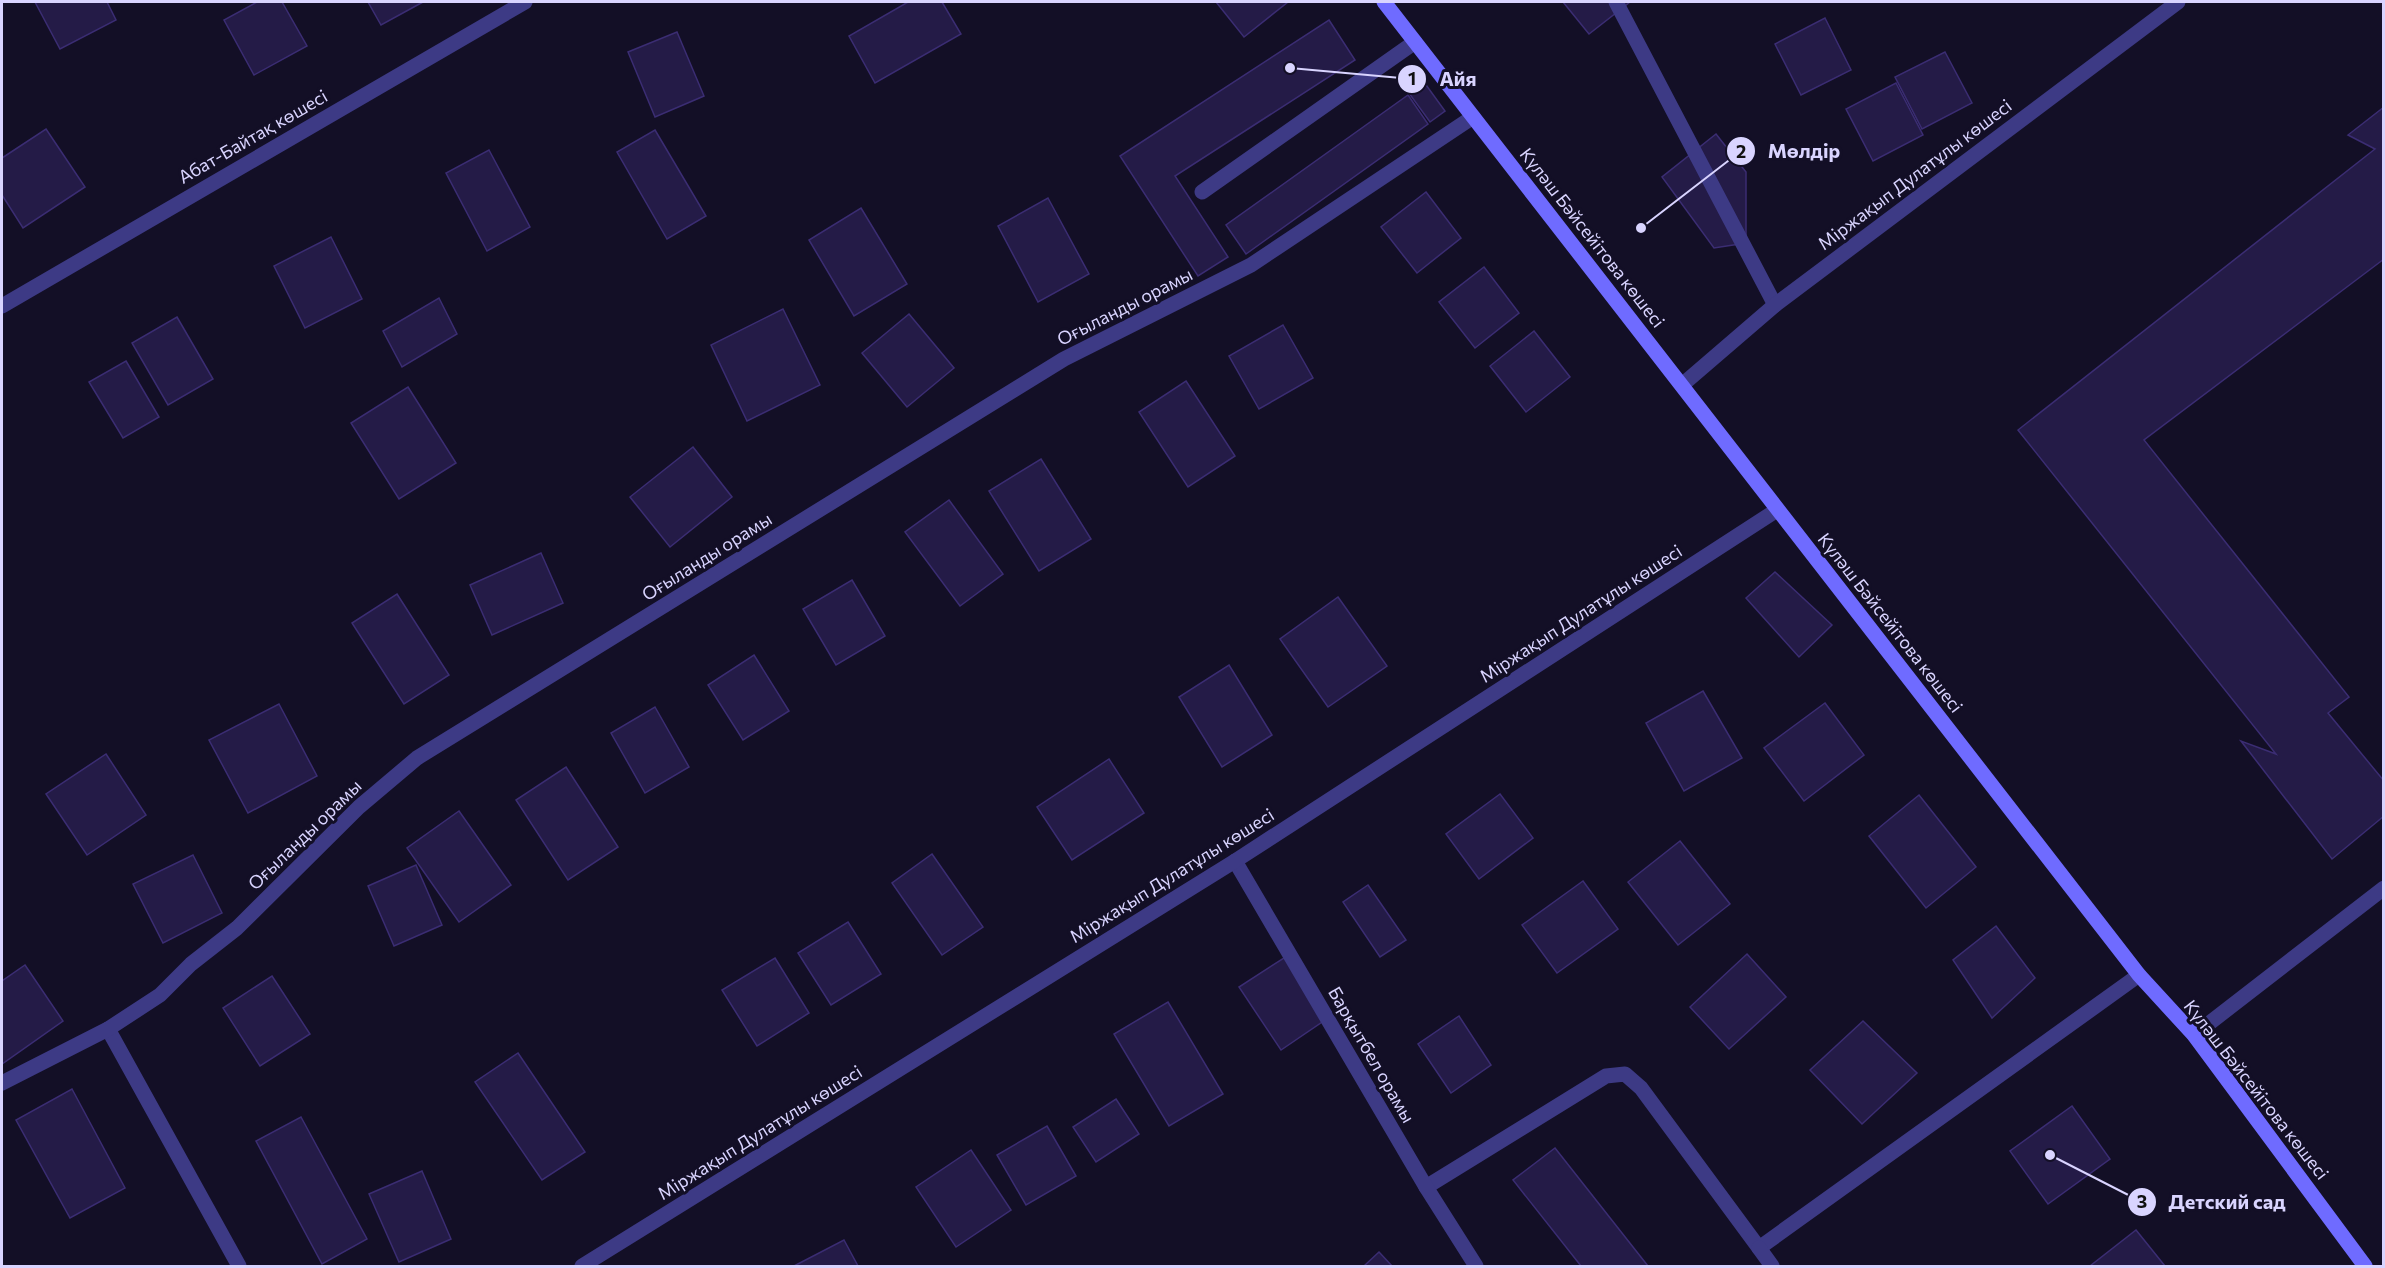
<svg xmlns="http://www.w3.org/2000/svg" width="2385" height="1268" viewBox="0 0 2385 1268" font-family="Commissioner,sans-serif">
	<rect width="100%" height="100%" fill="#130f26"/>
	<g fill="#241b47" stroke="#3b2d73" stroke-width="1.5">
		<path d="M35 2H107L116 20 60 49Z"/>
		<path d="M257 2H282L307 46 254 75 224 20Z"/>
		<path d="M368 2H423L381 25Z"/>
		<path d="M908 2H942L961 34 875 83 849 36Z"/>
		<path d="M1216 2H1288L1244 37Z"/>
		<path d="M1563 2H1630L1589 34Z"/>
		<path d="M1825 18 1851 70 1801 95 1775 44Z"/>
		<path d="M1329 20 1355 60 1175 176 1228 257 1198 276 1120 156Z"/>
		<path d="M677 32 704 96 655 117 628 52Z"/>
		<path d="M1945 52 1972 103 1922 129 1895 77Z"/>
		<path d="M1421 78 1445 111 1430 122 1406 89Z"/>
		<path d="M1896 83 1923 135 1873 161 1846 109Z"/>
		<path d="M1408 95 1428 124 1246 254 1226 225Z"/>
		<path d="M2384 107V259L2144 440 2349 697 2328 713 2384 781V816L2332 859 2241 741 2276 754 2018 430 2375 149 2348 135Z"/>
		<path d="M46 129 85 187 23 228 2 195V158Z"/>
		<path d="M655 130 706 216 667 239 617 152Z"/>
		<path d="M1716 134 1746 172V243L1714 248 1662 177Z"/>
		<path d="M489 150 530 227 487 251 446 173Z"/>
		<path d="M1426 192 1461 238 1417 273 1381 227Z"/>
		<path d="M1048 198 1089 274 1038 302 998 226Z"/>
		<path d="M861 208 907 284 854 316 809 240Z"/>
		<path d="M331 237 362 299 305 328 274 266Z"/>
		<path d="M1484 267 1519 313 1475 348 1439 302Z"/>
		<path d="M439 298 457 334 402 367 383 331Z"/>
		<path d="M783 309 820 385 747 421 711 345Z"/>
		<path d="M909 314 954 368 907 407 862 353Z"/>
		<path d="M177 317 213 379 168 405 132 343Z"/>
		<path d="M1283 325 1313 378 1259 409 1229 356Z"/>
		<path d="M1534 331 1570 377 1526 412 1490 366Z"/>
		<path d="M126 361 159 417 123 438 89 382Z"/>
		<path d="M1186 381 1235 456 1188 487 1139 412Z"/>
		<path d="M408 387 456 463 399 499 351 423Z"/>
		<path d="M693 447 732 497 670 547 630 497Z"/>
		<path d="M1041 459 1091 539 1039 571 989 491Z"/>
		<path d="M949 500 1003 574 960 606 905 532Z"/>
		<path d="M541 553 563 603 492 635 470 585Z"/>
		<path d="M1775 572 1832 625 1799 657 1746 598Z"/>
		<path d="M852 580 885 636 836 665 803 609Z"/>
		<path d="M397 594 449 675 404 704 352 623Z"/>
		<path d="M1338 597 1387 666 1328 707 1280 639Z"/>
		<path d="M754 655 789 711 743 740 708 685Z"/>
		<path d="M1229 665 1272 735 1222 767 1179 697Z"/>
		<path d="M1703 691 1742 758 1684 791 1646 723Z"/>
		<path d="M1825 703 1864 755 1804 801 1764 748Z"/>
		<path d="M279 704 317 776 248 813 209 740Z"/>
		<path d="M655 707 689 767 645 793 611 733Z"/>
		<path d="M106 754 146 815 87 855 46 794Z"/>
		<path d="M1109 759 1144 813 1072 860 1037 807Z"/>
		<path d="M566 767 618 847 568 880 516 800Z"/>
		<path d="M1500 794 1533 838 1479 879 1446 834Z"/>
		<path d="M1919 795 1976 867 1926 908 1869 836Z"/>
		<path d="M459 811 511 885 459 922 407 848Z"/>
		<path d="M1680 841 1730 904 1678 945 1628 882Z"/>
		<path d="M932 854 983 927 942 955 892 883Z"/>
		<path d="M193 855 222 913 163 943 133 884Z"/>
		<path d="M416 865 442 925 394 946 368 886Z"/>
		<path d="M1583 881 1618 929 1557 973 1522 925Z"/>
		<path d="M1368 885 1406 940 1380 957 1343 902Z"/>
		<path d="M848 922 881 974 831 1005 798 953Z"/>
		<path d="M1996 926 2035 978 1992 1018 1953 960Z"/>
		<path d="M1747 954 1786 997 1729 1049 1690 1007Z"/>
		<path d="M1287 956 1328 1018 1281 1050 1239 987Z"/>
		<path d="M775 958 809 1013 757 1046 722 990Z"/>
		<path d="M25 965 63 1021 2 1064V981Z"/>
		<path d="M272 976 310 1034 260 1066 223 1008Z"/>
		<path d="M1168 1002 1223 1094 1169 1126 1114 1034Z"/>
		<path d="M1459 1016 1491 1065 1451 1093 1418 1044Z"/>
		<path d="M1863 1021 1917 1073 1862 1124 1810 1070Z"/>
		<path d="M518 1053 585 1152 542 1180 475 1082Z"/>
		<path d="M72 1089 125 1188 70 1218 16 1120Z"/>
		<path d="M1116 1099 1139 1134 1096 1162 1073 1127Z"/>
		<path d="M2072 1106 2110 1159 2048 1204 2010 1151Z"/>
		<path d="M301 1117 367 1239 322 1264 256 1141Z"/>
		<path d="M1047 1126 1076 1176 1026 1205 997 1155Z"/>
		<path d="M1555 1148 1648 1266H1581L1513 1180Z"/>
		<path d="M971 1150 1011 1210 956 1247 916 1187Z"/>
		<path d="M422 1171 451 1239 399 1262 369 1194Z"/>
		<path d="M2136 1230 2165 1266H2090Z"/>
		<path d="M844 1240 858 1266H794Z"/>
		<path d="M1379 1252 1392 1266H1364Z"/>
	</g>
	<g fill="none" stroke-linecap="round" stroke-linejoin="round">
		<g stroke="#3d3a85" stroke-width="15">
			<path d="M1202 192 1415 42"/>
			<path d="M108 1029 239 1266"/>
			<path d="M2194 1035 2384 888"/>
			<path d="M1426 1187 1606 1076 1625 1074 1641 1088 1759 1248 2139 975"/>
			<path d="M1759 1248 1772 1266"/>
		</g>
		<g stroke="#3d3a85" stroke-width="15">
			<path d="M1616 2 1775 305"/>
			<path d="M2 306 525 2"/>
			<path d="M1682 385 1775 305 2178 2"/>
			<path d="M1235 861 1426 1187 1476 1266"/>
			<path d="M2 1083 108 1029 160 995 191 964 237 928 359 807 417 758 1064 359 1251 265 1473 117"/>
			<path d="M582 1266 1235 861 1777 510"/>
		</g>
		<path stroke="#6f6bff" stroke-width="15" d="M1384 2 2139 975 2194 1035 2365 1266"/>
	</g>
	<g text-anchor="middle" stroke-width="6" stroke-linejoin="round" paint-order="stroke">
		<g font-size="18" fill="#d9d4ff" stroke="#130f26">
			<text transform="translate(253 137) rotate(-30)" y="6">Абат-Байтақ көшесі</text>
			<text transform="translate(1915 175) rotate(-37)" y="6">Міржақып Дулатұлы көшесі</text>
			<text transform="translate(1592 238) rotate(52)" y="6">Күләш Бәйсейітова көшесі</text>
			<text transform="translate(1125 307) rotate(-27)" y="6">Оғыланды орамы</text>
			<text transform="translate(707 557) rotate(-32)" y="6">Оғыланды орамы</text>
			<text transform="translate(1581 614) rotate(-33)" y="6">Міржақып Дулатұлы көшесі</text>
			<text transform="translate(1890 623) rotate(52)" y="6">Күләш Бәйсейітова көшесі</text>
			<text transform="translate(305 835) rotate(-44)" y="6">Оғыланды орамы</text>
			<text transform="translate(1172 876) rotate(-32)" y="6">Міржақып Дулатұлы көшесі</text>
			<text transform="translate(1371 1055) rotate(60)" y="6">Барқытбел орамы</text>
			<text transform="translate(2256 1090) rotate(52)" y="6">Күләш Бәйсейітова көшесі</text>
			<text transform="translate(760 1133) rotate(-32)" y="6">Міржақып Дулатұлы көшесі</text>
		</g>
	</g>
	<path fill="none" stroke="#d9d4ff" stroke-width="2" d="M1290 68L1412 79M1641 228L1741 151M2050 1155L2142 1202"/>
	<g fill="#d9d4ff" stroke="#130f26" stroke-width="2">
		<circle cx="1290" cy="68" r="6"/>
		<circle cx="1641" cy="228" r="6"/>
		<circle cx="2050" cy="1155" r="6"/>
		<circle cx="1412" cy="79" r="15"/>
		<circle cx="1741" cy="151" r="15"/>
		<circle cx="2142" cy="1202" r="15"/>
	</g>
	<g font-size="18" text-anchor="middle" font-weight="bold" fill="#111">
		<text x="1412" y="85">1</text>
		<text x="1741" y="158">2</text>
		<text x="2142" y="1208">3</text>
	</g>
	<g font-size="20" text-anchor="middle" font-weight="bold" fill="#d9d4ff" stroke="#130f26" stroke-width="6" stroke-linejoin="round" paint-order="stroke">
		<text x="1458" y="86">Айя</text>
		<text x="1804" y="158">Мөлдiр</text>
		<text x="2227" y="1209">Детский сад</text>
	</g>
	<rect width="2385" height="1268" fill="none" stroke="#d9d4ff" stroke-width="6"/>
</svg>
